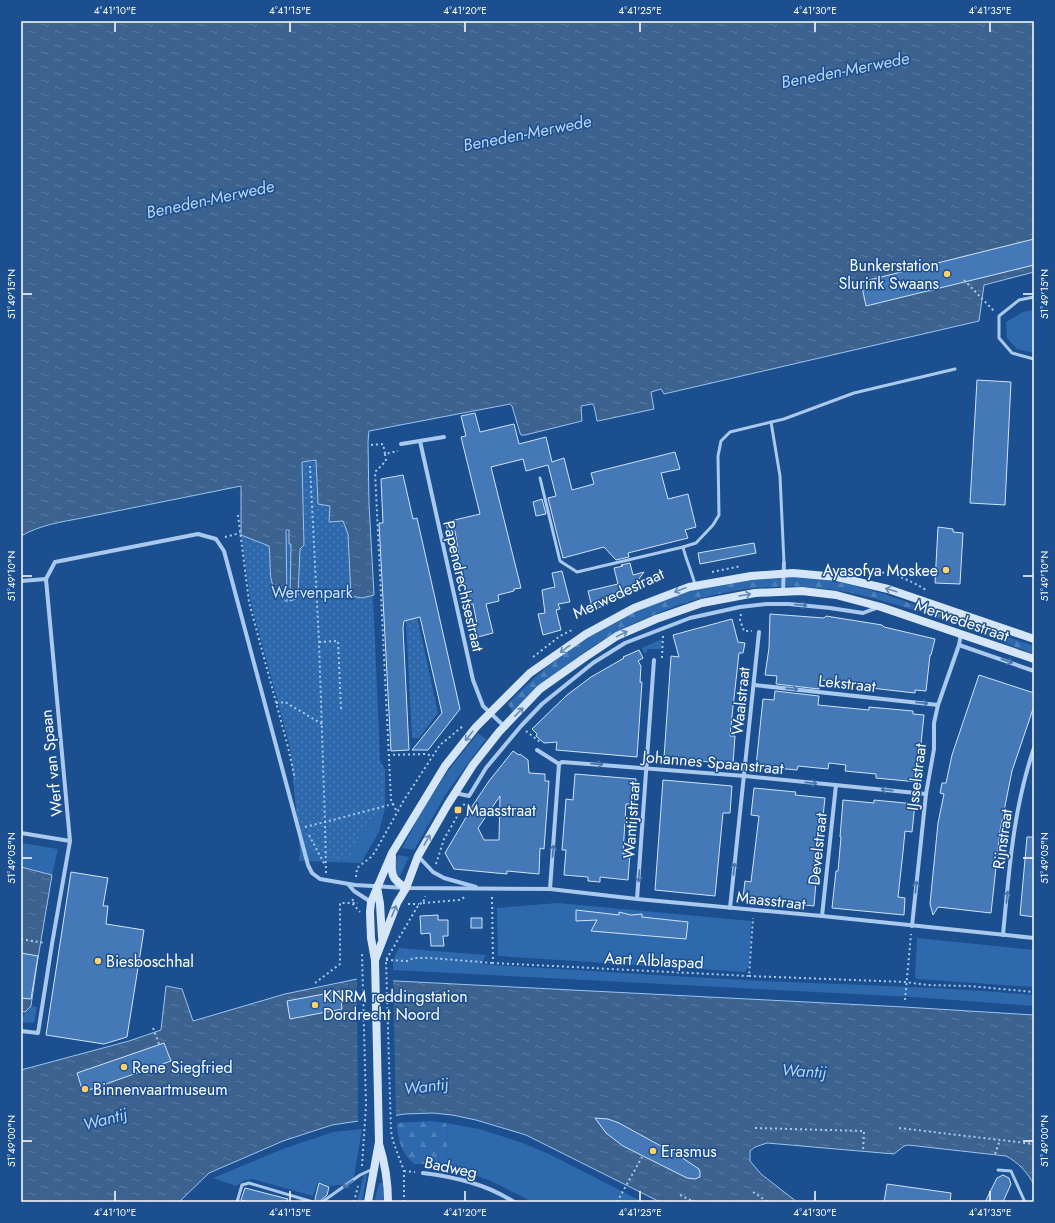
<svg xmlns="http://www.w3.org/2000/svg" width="1055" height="1223" viewBox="0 0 1055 1223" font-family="Jost,sans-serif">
	<defs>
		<pattern id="forest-firs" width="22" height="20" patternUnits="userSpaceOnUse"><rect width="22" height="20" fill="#2e69ad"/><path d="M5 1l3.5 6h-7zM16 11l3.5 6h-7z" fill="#4d80b9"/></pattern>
		<pattern id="park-dots" width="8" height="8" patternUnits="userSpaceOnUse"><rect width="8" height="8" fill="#2e69ad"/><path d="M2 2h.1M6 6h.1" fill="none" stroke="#4d80b9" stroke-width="1.8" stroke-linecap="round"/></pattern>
		<pattern id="water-ripples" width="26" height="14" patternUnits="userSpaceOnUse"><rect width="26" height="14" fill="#3c6290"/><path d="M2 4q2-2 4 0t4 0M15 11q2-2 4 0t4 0" fill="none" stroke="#597aa1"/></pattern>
	</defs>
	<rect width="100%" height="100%" fill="#1b4f8f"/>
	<g fill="#2e69ad">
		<path d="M1034 310V353L1017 349 1007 338 1006 322 1023 312Z"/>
		<path d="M662 639 661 649H647V652L644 653 642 648Z"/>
		<path d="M478 733 486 739 446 794 414 850 402 848 420 814 447 772Z"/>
		<path d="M385 808 379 832 361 863 299 861 300 852 336 859 355 842Z"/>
		<path d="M21 843 58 849 52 875 21 867Z"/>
		<path d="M398 855 409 857 400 876H397C394 869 395 862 398 855Z"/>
		<path d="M558 903 751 921 749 966 745 972 498 956 497 908Z"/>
		<path d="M917 938 1034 950V987L917 979 915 977Z"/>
		<path d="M399 948 486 955 482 964C576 970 669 976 763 981 853 985 944 987 1034 995V1006L913 997 393 970V960Z"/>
		<path d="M31 1006 37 1007 34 1023 21 1022V1016L23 1017 25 1012Z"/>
		<path d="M446 1123 479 1129 523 1143 549 1154 643 1202H533L491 1181 461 1170 442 1167C449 1150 449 1140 446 1123Z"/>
		<path d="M362 1129 353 1183 331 1186 318 1182 313 1196 252 1179 243 1181 236 1186 213 1178 285 1148 333 1132Z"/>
		<path d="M364 1175H367L362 1202H357Z"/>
		<path d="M379 1183H383V1202H374Z"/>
	</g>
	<g fill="url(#forest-firs)">
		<path d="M767 577H808L848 584 884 594 1034 646V654C975 632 917 608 856 594 817 585 768 584 729 592 689 599 646 616 610 636 574 656 543 684 514 714L508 704C558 650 624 609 695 589 719 583 744 581 767 577Z"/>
		<path d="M430 1121 446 1123C449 1140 449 1150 442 1167L430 1164H414C401 1151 398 1142 397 1123Z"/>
	</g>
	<g fill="url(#park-dots)">
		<path d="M316 460 318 504H369L380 760 385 770V808L355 842 353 857 336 859 300 852 290 747 251 603 241 535 304 532 302 463 305 461 313 462Z"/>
		<path d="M409 580 438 713 419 738H412L404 581Z"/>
	</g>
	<g fill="url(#water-ripples)" stroke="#9cc4f0">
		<path d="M21 21H1034V272L984 285 979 321 664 394 661 389 651 392 654 409 598 421H597L594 406 592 404 581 406 582 421 525 435H521L520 433 512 406 510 404 369 431 368 442 369 504 374 595 362 598 351 596 348 534 343 521 329 522 330 506 318 504 316 460 302 462 304 545 300 549 298 595 296 599 290 601 291 544H289V530H286L287 602C265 587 272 570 269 546L241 535V486L82 518C61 522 40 525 21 536Z"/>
		<path d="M21 867 52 875 37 964 31 1006 25 1012 21 1011Z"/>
		<path d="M357 979 904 1007 1034 1015V1185C1028 1173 1018 1162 1006 1156L908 1145 904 1146 894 1154 767 1143 755 1147 750 1151V1161L761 1174 797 1202H660L526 1135 476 1120 452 1115 433 1113 405 1114 332 1125 283 1141 209 1173 179 1202H21V1070L129 1041 161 1030 166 986 182 989 193 1021 285 994Z"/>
	</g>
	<path fill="#1b4f8f" d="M357 977 393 979 396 1118 358 1123Z"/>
	<g fill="#4478b7" stroke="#cfe3fa" fill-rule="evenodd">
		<path d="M1034 239V265L866 306 861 282Z"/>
		<path d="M977 380 1011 382 1005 505 970 503Z"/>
		<path d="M475 413 480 432 514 424 519 444 546 437 552 462 564 458 572 490 594 484 591 473 675 452 680 469 661 473 668 499 688 494 696 527 685 530 688 538 628 553 629 557 616 560 604 547 563 558 548 498 556 496 548 465 526 471 523 459 491 467 521 588 514 589V591L498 595 499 601 486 604 493 633 478 637 475 624H477L473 604 465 606 462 594 467 593 461 566 456 567 453 556 459 555 455 531 448 533 446 522 480 514 461 437 466 436 461 416Z"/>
		<path d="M403 475 413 519 417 518 460 709 428 750H412L442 713 420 617 404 621 403 628 409 750 391 751 379 523H383L381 479Z"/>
		<path d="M542 499 546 514 536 516 533 502Z"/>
		<path d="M938 527 953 529V532L963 533 960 584 935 583Z"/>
		<path d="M754 543 756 553 700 564 698 553Z"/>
		<path d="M630 563 633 575 644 572 636 583 625 590 626 593 593 611 588 591 618 584 614 568 623 566 621 565Z"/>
		<path d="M562 571 570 602 558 604 560 609 556 610 561 630 543 635 538 614 545 613 542 590 555 587 552 573Z"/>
		<path d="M770 614 824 618 826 616 882 625 884 627 935 639 931 655H930L926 691 915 690V693L906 692 871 688 872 685 820 680 819 689 776 684 777 676 765 675 769 648Z"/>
		<path d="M732 619 738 642 745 643 743 653H739L733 707 730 736H735L733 764 664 758 671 656 679 657 673 635Z"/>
		<path d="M639 650 643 658 638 661 641 666 640 682H642L637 757 556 750 557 742 544 743 536 736 537 734 532 729 567 695 591 677 624 658 623 657Z"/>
		<path d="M979 675 1034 693V706L1012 771 1000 831 991 913 938 907 933 915 930 904 938 823 944 794 940 793 942 783H946L952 755Z"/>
		<path d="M775 691 819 696 818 705 869 710V707L913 711V714L924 715 917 782 876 778V774L845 771 846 765 829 763 828 769 798 766 797 770 756 766 763 699 774 700Z"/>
		<path d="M513 751 519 755 520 754 528 760 529 773 545 774V781H549L544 849 540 848 539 874 507 871V874L454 869 445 853 468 814H467L489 781ZM500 796 499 840H484L478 828Z"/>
		<path d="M575 774 636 779 634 804H626L623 854H630L628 880 600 877V882L588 881V877L564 875 566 850H562L566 799 573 800Z"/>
		<path d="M663 780 732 786 730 813H723L715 896 655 890Z"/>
		<path d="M754 788 796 792 795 795 825 798 821 835H819L816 869H817L814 906 743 898 745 881 751 882 759 816 751 815Z"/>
		<path d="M843 800 874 803V800L915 804 912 832 905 831 903 852 898 897 905 898 904 915 832 908 836 871H838L841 837H840Z"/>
		<path d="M1027 837H1034V917L1020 915Z"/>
		<path d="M71 872 108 878 103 906H108L106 924 144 930 127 1037 104 1044 46 1035Z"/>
		<path d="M576 910 619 915V912L631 915 642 914V917L688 922 686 939 591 931 597 920 576 921Z"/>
		<path d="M438 915V920H448V936H443L444 946H431L430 933 421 934 420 916Z"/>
		<rect x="471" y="918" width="11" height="10"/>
		<path d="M21 953 38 956 31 999 21 998Z"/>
		<path d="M340 991 342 1009 290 1019 287 1001Z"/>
		<path d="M164 1043 171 1061 83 1092 77 1073Z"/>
		<path d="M595 1118 608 1119 619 1123 681 1157 699 1169 700 1172V1177L695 1179 687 1178 623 1146 606 1133Z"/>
		<path d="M1003 1175 1009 1178 1011 1184 1003 1202H985L997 1178Z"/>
		<path d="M319 1183 329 1187 327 1195 319 1202H316L315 1199Z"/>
		<path d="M887 1184 951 1193 950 1202H884Z"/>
		<path d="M245 1188 288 1199 287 1202H248L241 1200Z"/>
	</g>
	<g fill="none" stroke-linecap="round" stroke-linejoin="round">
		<g stroke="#a9c9ee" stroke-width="2" stroke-dasharray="2 3" stroke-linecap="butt">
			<path d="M964 280 994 311"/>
			<path d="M371 445 383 444 385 454 398 451"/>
			<path d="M385 454 386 461 375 472 391 800 397 812"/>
			<path d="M238 515 249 602 288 747 295 779"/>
			<path d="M225 537 240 533"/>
			<path d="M857 570C887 572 900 574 926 590"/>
			<path d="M712 572 741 566"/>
			<path d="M741 614 740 620 744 631H752"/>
			<path d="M319 642 338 641 341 709"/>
			<path d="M533 657 560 636 572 630"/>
			<path d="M661 657H662L663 636"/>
			<path d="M276 703 285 702 322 724"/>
			<path d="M526 731 540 742"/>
			<path d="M388 755 426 754 432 756"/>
			<path d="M305 827 325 822 319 642 310 466"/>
			<path d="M309 835 325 865"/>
			<path d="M436 864 444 839 465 803"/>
			<path d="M326 873 325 822 393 804"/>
			<path d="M356 877 357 868 371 857 375 852 404 800 440 745 463 726"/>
			<path d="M492 897 493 963 749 976 753 918"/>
			<path d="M353 899 352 903 360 912"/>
			<path d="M423 903 459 900 465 897"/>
			<path d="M408 904H419"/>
			<path d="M21 939 45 943"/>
			<path d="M386 960 407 961 414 958H430L493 963"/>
			<path d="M749 976 906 982 927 985 969 986 1034 992"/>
			<path d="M315 983 340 964V903H358"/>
			<path d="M905 1000 911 934"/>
			<path d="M153 1028 159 1044"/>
			<path d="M755 1128 864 1131 863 1151"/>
			<path d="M899 1128 1034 1144"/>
			<path d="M995 1154 1000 1140"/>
			<path d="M362 1166 366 1106 362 952"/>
			<path d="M404 1171 415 1172"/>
			<path d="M753 1192 768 1202"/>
			<path d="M680 1195 694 1202"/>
			<path d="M354 1202 358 1186"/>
			<path d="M404 1202V1171L393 1141 391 1131 386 960 419 904 423 903 425 896"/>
			<path d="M617 1202 642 1157"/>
		</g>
		<g stroke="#a9c9ee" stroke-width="3">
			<path d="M1034 297 1019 300 999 316V338L1012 353 1034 359"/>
			<path d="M771 422 780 476 784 563"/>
			<path d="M540 478 560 561 577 572 683 547 696 543 713 525 719 515 718 456 721 441 730 432 784 419 854 393 955 369"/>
			<path d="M683 547C686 560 692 572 695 585"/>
			<path d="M998 1170 1011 1171 1024 1200V1202"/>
			<path d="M237 1202 242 1185 249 1183 313 1202"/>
			<path d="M322 1202 360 1175 373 1169"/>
		</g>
		<g stroke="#a9c9ee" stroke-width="4">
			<path d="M420 441 473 680 483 706 505 727"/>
			<path d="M401 444 444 437"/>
			<path d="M46 579 55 562 198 534 216 539 224 551 308 865 312 873 320 879 355 885 406 888 550 889 637 899 822 916 1034 938"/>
			<path d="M21 581 46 579"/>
			<path d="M783 591 784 563"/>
			<path d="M959 645 1034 671"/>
			<path d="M754 685 938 705"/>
			<path d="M537 750 559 764"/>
			<path d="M559 764 562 762 745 776 926 794"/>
			<path d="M455 793 469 796 486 768 521 726 542 704 593 663 625 643 690 618 740 607 766 604H789L830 608 863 613 879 607"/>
			<path d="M21 833 70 841"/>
			<path d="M418 856 433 872 444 878 476 887"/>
			<path d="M348 884 354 891 371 902"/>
			<path d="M550 889 559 764"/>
			<path d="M637 899 654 660"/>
			<path d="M730 908 759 632"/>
			<path d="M822 916 836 785"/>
			<path d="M912 926 926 794 934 749V723L938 705 959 645 961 634"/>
			<path d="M1003 935C1009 872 1013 809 1034 748"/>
			<path d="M21 1031 38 1033 52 944 70 841 46 579"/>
			<path d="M423 1173C455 1177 486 1184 514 1202"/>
		</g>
		<g stroke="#d6e6fa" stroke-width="8">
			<path d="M392 857C391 874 391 879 406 888"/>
			<path d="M377 887 380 904 382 937"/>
			<path d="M375 960 397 903 406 888 418 856 448 804 473 765 499 732 540 689 584 658 617 636 656 619 702 603 755 593 802 591 836 595 881 607 1034 659"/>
			<path d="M379 1144C385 1163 388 1182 388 1202"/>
			<path d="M368 1202 379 1142 375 960 371 938 370 912 371 902 392 853 445 766 476 727 530 673 586 634 634 608 689 587 751 576 793 573 837 577 888 589 1034 639"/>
		</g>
	</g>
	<defs><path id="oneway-shaft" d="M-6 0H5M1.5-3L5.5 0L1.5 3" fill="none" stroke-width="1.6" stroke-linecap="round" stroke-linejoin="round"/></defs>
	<g stroke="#668bba">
		<use href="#oneway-shaft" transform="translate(680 590) rotate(159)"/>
		<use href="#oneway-shaft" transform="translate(891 590) rotate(-163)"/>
		<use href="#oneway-shaft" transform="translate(745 595) rotate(-10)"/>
		<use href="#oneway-shaft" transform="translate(622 634) rotate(-26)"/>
		<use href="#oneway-shaft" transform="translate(565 649) rotate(144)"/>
		<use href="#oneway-shaft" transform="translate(519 712) rotate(-46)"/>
		<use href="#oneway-shaft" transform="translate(469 736) rotate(129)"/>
		<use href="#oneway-shaft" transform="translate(427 840) rotate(-61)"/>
		<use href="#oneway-shaft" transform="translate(394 911) rotate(-68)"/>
	</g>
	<g stroke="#4674ac">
		<use href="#oneway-shaft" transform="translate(801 605) rotate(5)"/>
		<use href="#oneway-shaft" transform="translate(1007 661) rotate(19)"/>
		<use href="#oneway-shaft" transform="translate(792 689) rotate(6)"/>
		<use href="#oneway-shaft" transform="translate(922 703) rotate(6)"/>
		<use href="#oneway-shaft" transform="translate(597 764) rotate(4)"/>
		<use href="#oneway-shaft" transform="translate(811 783) rotate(6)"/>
		<use href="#oneway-shaft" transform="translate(887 790) rotate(-174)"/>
		<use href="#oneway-shaft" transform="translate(553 851) rotate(-86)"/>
		<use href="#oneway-shaft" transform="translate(734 869) rotate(-84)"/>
		<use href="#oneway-shaft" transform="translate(639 876) rotate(94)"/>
		<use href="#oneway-shaft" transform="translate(916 887) rotate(-84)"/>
		<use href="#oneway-shaft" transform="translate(1007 897) rotate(-84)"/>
		<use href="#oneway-shaft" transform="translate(348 1184) rotate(146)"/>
	</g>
	<path fill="none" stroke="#fff" stroke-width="1.5" d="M115 22V32M290 22V32M465 22V32M640 22V32M815 22V32M990 22V32M22 294H32M1023 294H1033M22 576H32M1023 576H1033M22 858H32M1023 858H1033M22 1141H32M1023 1141H1033M115 1191V1201M290 1191V1201M465 1191V1201M640 1191V1201M815 1191V1201M990 1191V1201"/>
	<g fill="#ffd166" stroke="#1b4f8f" stroke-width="1.5">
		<circle cx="947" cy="274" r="4"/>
		<circle cx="946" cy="570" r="4"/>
		<rect x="454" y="806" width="8" height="8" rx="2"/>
		<circle cx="98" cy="961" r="4"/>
		<circle cx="315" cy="1005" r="4"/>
		<circle cx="124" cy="1067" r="4"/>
		<circle cx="85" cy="1089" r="4"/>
		<circle cx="653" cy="1151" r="4"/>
	</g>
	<g text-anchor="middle" stroke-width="3" stroke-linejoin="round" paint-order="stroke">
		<g font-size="16" fill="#fff" stroke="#1b4f8f" text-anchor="start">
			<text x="939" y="271" text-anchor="end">Bunkerstation<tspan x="939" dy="18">Slurink Swaans</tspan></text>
			<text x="938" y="576" text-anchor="end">Ayasofya Moskee</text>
			<text x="466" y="816">Maasstraat</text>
			<text x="106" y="967">Biesboschhal</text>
			<text x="323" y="1002">KNRM reddingstation<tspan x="323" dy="18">Dordrecht Noord</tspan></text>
			<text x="132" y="1073">Rene Siegfried</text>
			<text x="93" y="1095">Binnenvaartmuseum</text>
			<text x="661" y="1157">Erasmus</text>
		</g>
		<g font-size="16" fill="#fff" stroke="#1b4f8f">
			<text transform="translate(464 586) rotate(77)" y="6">Papendrechtsestraat</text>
			<text transform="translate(618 593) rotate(-25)" y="6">Merwedestraat</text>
			<text transform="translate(962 620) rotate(19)" y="6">Merwedestraat</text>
			<text transform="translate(847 683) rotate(6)" y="6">Lekstraat</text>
			<text transform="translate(740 701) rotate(-84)" y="6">Waalstraat</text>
			<text transform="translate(713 762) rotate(5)" y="6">Johannes Spaanstraat</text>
			<text transform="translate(51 763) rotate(-96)" y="6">Werf van Spaan</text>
			<text transform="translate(916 777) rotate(-83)" y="6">IJsselstraat</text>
			<text transform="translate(631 820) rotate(-86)" y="6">Wantijstraat</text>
			<text transform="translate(1002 839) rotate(-82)" y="6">Rijnstraat</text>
			<text transform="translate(817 849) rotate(-84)" y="6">Develstraat</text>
			<text transform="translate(771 900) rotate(6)" y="6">Maasstraat</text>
			<text transform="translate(654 960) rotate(3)" y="6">Aart Alblaspad</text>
			<text transform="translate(451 1167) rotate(12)" y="6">Badweg</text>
		</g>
		<g font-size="16" fill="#cfe3fa" stroke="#1b4f8f">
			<text x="312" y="598">Wervenpark</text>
		</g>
		<g font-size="17" font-style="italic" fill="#b5d3f5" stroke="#1b4f8f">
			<text transform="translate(845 70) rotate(-11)" y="6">Beneden-Merwede</text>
			<text transform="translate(527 133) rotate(-11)" y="6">Beneden-Merwede</text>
			<text transform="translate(210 199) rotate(-12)" y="6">Beneden-Merwede</text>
			<text transform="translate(804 1071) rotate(3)" y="6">Wantij</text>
			<text transform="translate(426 1086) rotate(-7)" y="6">Wantij</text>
			<text transform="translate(105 1119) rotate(-15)" y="6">Wantij</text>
		</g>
	</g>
	<rect width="1055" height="1223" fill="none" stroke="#1b4f8f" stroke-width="44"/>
	<rect x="22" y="22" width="1011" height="1179" fill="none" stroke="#fff" stroke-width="1.5"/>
	<g font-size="10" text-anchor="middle" fill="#fff">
		<text x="115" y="14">4°41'10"E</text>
		<text x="290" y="14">4°41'15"E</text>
		<text x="465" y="14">4°41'20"E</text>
		<text x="640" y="14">4°41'25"E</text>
		<text x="815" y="14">4°41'30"E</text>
		<text x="990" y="14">4°41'35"E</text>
		<text transform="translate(11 294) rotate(-90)" y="4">51°49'15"N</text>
		<text transform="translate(1044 294) rotate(-90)" y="4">51°49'15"N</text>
		<text transform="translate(11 576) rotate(-90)" y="4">51°49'10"N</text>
		<text transform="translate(1044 576) rotate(-90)" y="4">51°49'10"N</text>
		<text transform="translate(11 858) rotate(-90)" y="4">51°49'05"N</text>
		<text transform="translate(1044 858) rotate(-90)" y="4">51°49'05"N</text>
		<text transform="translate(11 1141) rotate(-90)" y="4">51°49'00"N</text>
		<text transform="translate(1044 1141) rotate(-90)" y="4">51°49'00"N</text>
		<text x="115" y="1216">4°41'10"E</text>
		<text x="290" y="1216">4°41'15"E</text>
		<text x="465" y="1216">4°41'20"E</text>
		<text x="640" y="1216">4°41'25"E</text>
		<text x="815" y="1216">4°41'30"E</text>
		<text x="990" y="1216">4°41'35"E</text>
	</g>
</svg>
